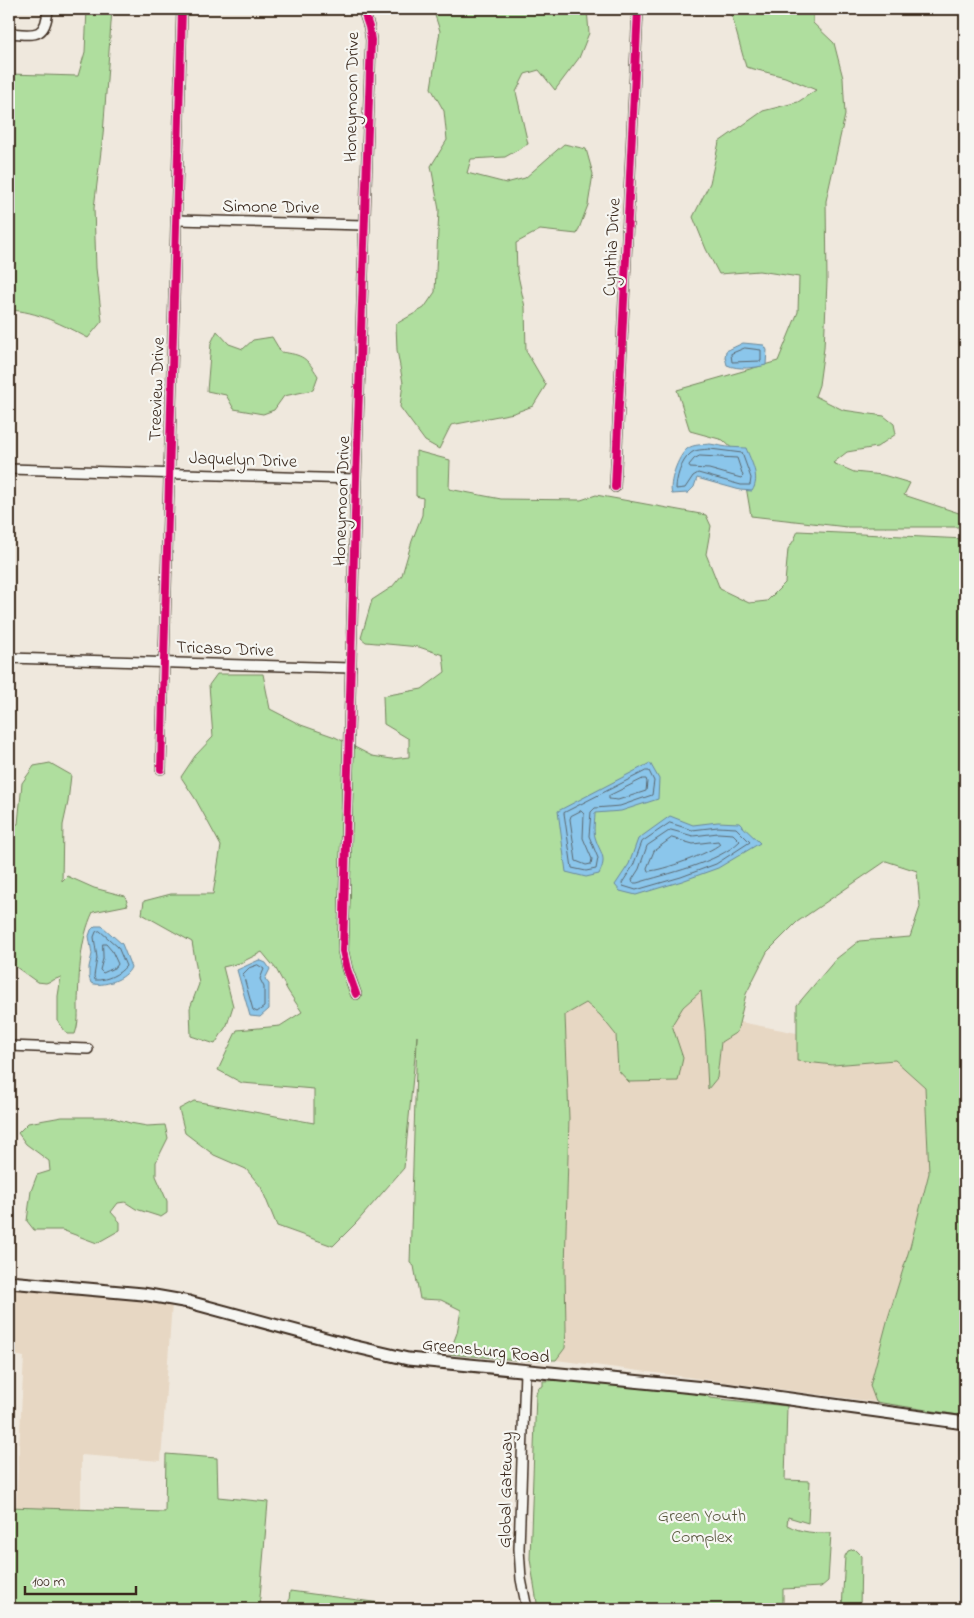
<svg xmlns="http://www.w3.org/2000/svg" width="974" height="1618" viewBox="0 0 974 1618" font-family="'Indie Flower',sans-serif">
	<rect width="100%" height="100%" fill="#efe8dd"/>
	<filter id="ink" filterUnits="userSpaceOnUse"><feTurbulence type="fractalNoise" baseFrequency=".02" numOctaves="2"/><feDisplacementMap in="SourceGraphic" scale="10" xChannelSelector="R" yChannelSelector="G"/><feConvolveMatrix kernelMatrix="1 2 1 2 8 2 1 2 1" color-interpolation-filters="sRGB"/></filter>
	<g filter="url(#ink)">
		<g fill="#e7d7c3">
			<path d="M701 990 705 1030 708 1088 717 1078 721 1042 737 1032 740 1022 797 1033V1060L833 1065 895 1060 925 1087 929 1173 910 1247 888 1318 870 1386 876 1402 556 1360 565 1348 566 1330 565 1269 569 1118 565 1015 586 1003 600 1015 616 1035 618 1070 683 1058 671 1025 683 1007Z"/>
			<path d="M9 1288 172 1303 161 1461 81 1455V1510L16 1507 24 1357 9 1354Z"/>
		</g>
		<g fill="#afde9e" stroke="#75845e">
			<path d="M87 9H112L103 135 94 208 96 268 102 321 88 338C63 325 37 311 9 310V74L78 76 85 52Z"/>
			<path d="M433 9H587L589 33 579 58 555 90 539 70 525 74 516 92 528 144 505 157 471 159 467 173 506 183 525 178 564 144 586 149 593 174 588 205 577 234 540 230 516 243 517 271 525 307 526 351 546 385 533 406 514 413 451 425 439 449 425 441 400 407 403 383 397 350 396 324 424 308 435 292 439 210 431 166 447 140 444 111 431 88 440 31Z"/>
			<path d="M730 9H813V23L834 43 843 78 845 115 826 201 827 281 824 348 819 385 815 396 843 410 884 416 894 424 896 434 877 447 847 452 833 463 854 472 883 475 910 483 904 495 965 515V527H847L751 516 741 457 723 440 690 431 677 390 778 361 798 312 799 277 759 271 719 274 706 249 693 217 710 183 719 142 763 111 798 102 816 90 785 77 746 67Z"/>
			<path d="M875 9H908L906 14 876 10Z"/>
			<path d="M217 331 229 344 243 349 253 340 272 337 281 352C303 355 306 357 318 376L313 390 284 396 274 410 263 414 234 409 226 395 207 391 211 343Z"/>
			<path d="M416 451 450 460 449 489 501 499 581 500 596 495 706 515 711 526 706 554 720 589 749 603 767 601 785 583 788 549 794 540 798 531 965 539V1416L876 1402 870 1386 888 1318 910 1247 929 1173 925 1087 895 1060 833 1065 797 1061V1005L836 959 859 941 910 937 920 907 917 871 886 861 797 922 767 952 746 994 737 1032 721 1042 717 1078 708 1089 705 1030 701 991 683 1007 672 1025 683 1058 678 1081 629 1082 618 1070 616 1035 600 1015 586 1003 565 1015 569 1118 565 1269 566 1330 565 1348 556 1360H517L449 1354 457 1333 461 1310 441 1300 420 1299 414 1266 410 1263 417 1036 404 1168 356 1223 333 1246 277 1226 261 1187 246 1169 214 1155 185 1133 179 1109 194 1101 314 1123V1089L242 1083 218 1070 237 1030 280 1026 302 1012 288 991 276 969 262 952 240 963 223 967 233 1006 227 1025 215 1044 191 1036 190 1008 199 984 192 942 142 914 144 901 171 894H213L221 846 196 800 181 777 195 756 213 737 209 685 217 674H263L270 709 301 725 335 737 372 756 392 759 409 757V739L384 724 383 696 422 689 445 672 443 655 419 647 366 642 361 638 372 600 392 587 402 575 412 541 422 515 423 498 416 496Z"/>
			<path d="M50 763 71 775 68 802 63 825 62 881 67 876 94 888 125 896 128 905 93 912C80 939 79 974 78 1003 78 1014 79 1023 75 1034H67L58 1021V996L61 977 46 983 37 982 9 962V826L18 824 22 783 34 766Z"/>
			<path d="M62 1117H110L130 1123 147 1126 165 1125 168 1138 156 1162V1176L167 1201V1213L161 1217 136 1209 125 1202 118 1203 111 1212 120 1222V1230L97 1243 62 1230H34L27 1221 31 1191 37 1175 50 1171 49 1161 26 1144 18 1133 28 1123Z"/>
			<path d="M565 1380 705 1395 710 1398 787 1406 785 1480 810 1481 808 1523 788 1517 787 1525C802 1533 815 1533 831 1533L828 1581 821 1587 783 1589V1609H538L530 1559 536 1394 538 1388 543 1386V1381Z"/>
			<path d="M9 1400 14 1407 9 1458Z"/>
			<path d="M166 1454 217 1458 218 1497 268 1502 259 1609H9V1507L165 1512Z"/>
			<path d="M854 1549 861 1556 860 1609H842L845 1556 848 1551Z"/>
			<path d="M290 1591 388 1604V1609H288Z"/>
		</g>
		<g fill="#8bc6eb" stroke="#6b8899">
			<path d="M743 343 764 345 767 350 766 365C755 368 738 370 727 365L725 357 726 351Z"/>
			<path d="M710 444 727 447 746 448C751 461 761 478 752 491L740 490 697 478 694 487 688 493 672 494C668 484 678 456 687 449 693 444 703 445 710 444Z"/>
			<path d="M650 763 659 779 658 799 621 811 595 813C595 820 593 830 595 837 600 854 608 856 599 874L586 877 566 872 558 811Z"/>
			<path d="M670 816 693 825 718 822 739 823 760 843 718 868 682 881 636 895 620 891 615 885 629 864 638 839Z"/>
			<path d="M95 926H102L122 944 131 967C127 979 102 988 91 983L89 977V967L92 954 89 936 91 930Z"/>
			<path d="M259 960 266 963 270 969 265 979 269 984V1009L260 1017 250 1016 237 970Z"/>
		</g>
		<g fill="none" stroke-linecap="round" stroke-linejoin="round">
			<g stroke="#5b6870" stroke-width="1">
				<path d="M745 348 761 350V361L732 362 731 354Z"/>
				<path d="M710 449 742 453 751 478 750 485H741L698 473 693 476 685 488 676 489C676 479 681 461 690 454 695 449 703 450 710 449Z"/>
				<path d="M700 456 737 458 743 476 741 478 709 469 690 468 689 465 694 459Z"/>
				<path d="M646 771H649L654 781 652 795 620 806 595 808 591 812 589 836 598 858 596 869 586 871 572 868 564 813Z"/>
				<path d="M643 779H646L647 782 646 791 618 800 609 799V796Z"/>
				<path d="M581 811 584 814 583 838 592 859 591 864 586 865 576 861 570 819 571 816Z"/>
				<path d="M670 823 692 830 718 827 736 828 750 842 716 864 681 877 636 890 623 886 622 883 633 866 642 842Z"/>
				<path d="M671 830 693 836 718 833 733 834 740 841C718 863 666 874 637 883H633L632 880 639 869 647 846Z"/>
				<path d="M672 838 693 844 718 841 720 844C710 853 662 871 648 871L647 868 654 851Z"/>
				<path d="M100 931 118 947 126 966C120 974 106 981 95 980L94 976 97 958 94 937 96 932Z"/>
				<path d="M103 944H106L112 951 118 964 116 967 103 973 100 970 103 959Z"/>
				<path d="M258 965 264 969 260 979 264 987V1007L257 1012 253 1010 243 974 249 968Z"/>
			</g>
			<defs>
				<g id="minor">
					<path d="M9 33C34 35 46 39 48 9"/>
					<path d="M177 220 364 225"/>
					<path d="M9 469 356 479"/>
					<path d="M615 487 638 9"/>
					<path d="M9 658 351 668"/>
					<path d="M161 769 182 9"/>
					<path d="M356 994 347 969 343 951 356 479 371 40 369 27 363 9"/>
					<path d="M9 1046 88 1049"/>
					<path d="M525 1371 519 1549 521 1579 527 1609"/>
				</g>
				<path id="major" d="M9 1282 143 1294 189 1302 352 1346 408 1359 724 1390 965 1423"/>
			</defs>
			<use href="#minor" stroke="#3b2a1e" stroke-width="12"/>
			<use href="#major" stroke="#3b2a1e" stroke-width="15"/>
			<use href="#minor" stroke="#f6f6f2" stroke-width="9"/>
			<use href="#major" stroke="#f6f6f2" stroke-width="11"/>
			<defs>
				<g id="cycleway">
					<path d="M615 487 638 9"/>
					<path d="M161 769 182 9"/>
					<path d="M356 994 347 969 343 951 356 479 371 40 369 27 363 9"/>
				</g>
			</defs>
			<use href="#cycleway" stroke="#f6f6f2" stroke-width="11"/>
			<use href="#cycleway" stroke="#d6006c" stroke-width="8"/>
		</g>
	</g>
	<g text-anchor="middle" stroke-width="4.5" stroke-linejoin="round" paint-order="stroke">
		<g font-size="18" fill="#3b2a1e" stroke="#f6f6f2">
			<text transform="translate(351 97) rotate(-89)" y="6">Honeymoon Drive</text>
			<text transform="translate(271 206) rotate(1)" y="6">Simone Drive</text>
			<text transform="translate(611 247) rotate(-87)" y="6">Cynthia Drive</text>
			<text transform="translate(156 389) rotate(-88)" y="6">Treeview Drive</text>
			<text transform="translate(243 459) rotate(2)" y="6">Jaquelyn Drive</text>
			<text transform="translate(341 501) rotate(-88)" y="6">Honeymoon Drive</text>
			<text transform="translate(225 648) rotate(2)" y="6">Tricaso Drive</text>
			<text transform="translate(486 1350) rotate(6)" y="6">Greensburg Road</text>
			<text transform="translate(505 1490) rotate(-89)" y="6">Global Gateway</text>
		</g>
		<g font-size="18" fill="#58573e" stroke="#f6f6f2">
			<text x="702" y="1521">Green Youth<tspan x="702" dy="21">Complex</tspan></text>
		</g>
	</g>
	<rect width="974" height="1618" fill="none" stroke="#f6f6f2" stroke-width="30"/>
	<rect x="15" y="15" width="944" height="1588" fill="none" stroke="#3b2a1e" stroke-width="2" filter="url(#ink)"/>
	<path d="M25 1586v8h111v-8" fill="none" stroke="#3b2a1e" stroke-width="2.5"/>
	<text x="32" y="1586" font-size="15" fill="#3b2a1e" stroke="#f6f6f2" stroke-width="4" paint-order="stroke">100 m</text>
</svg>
